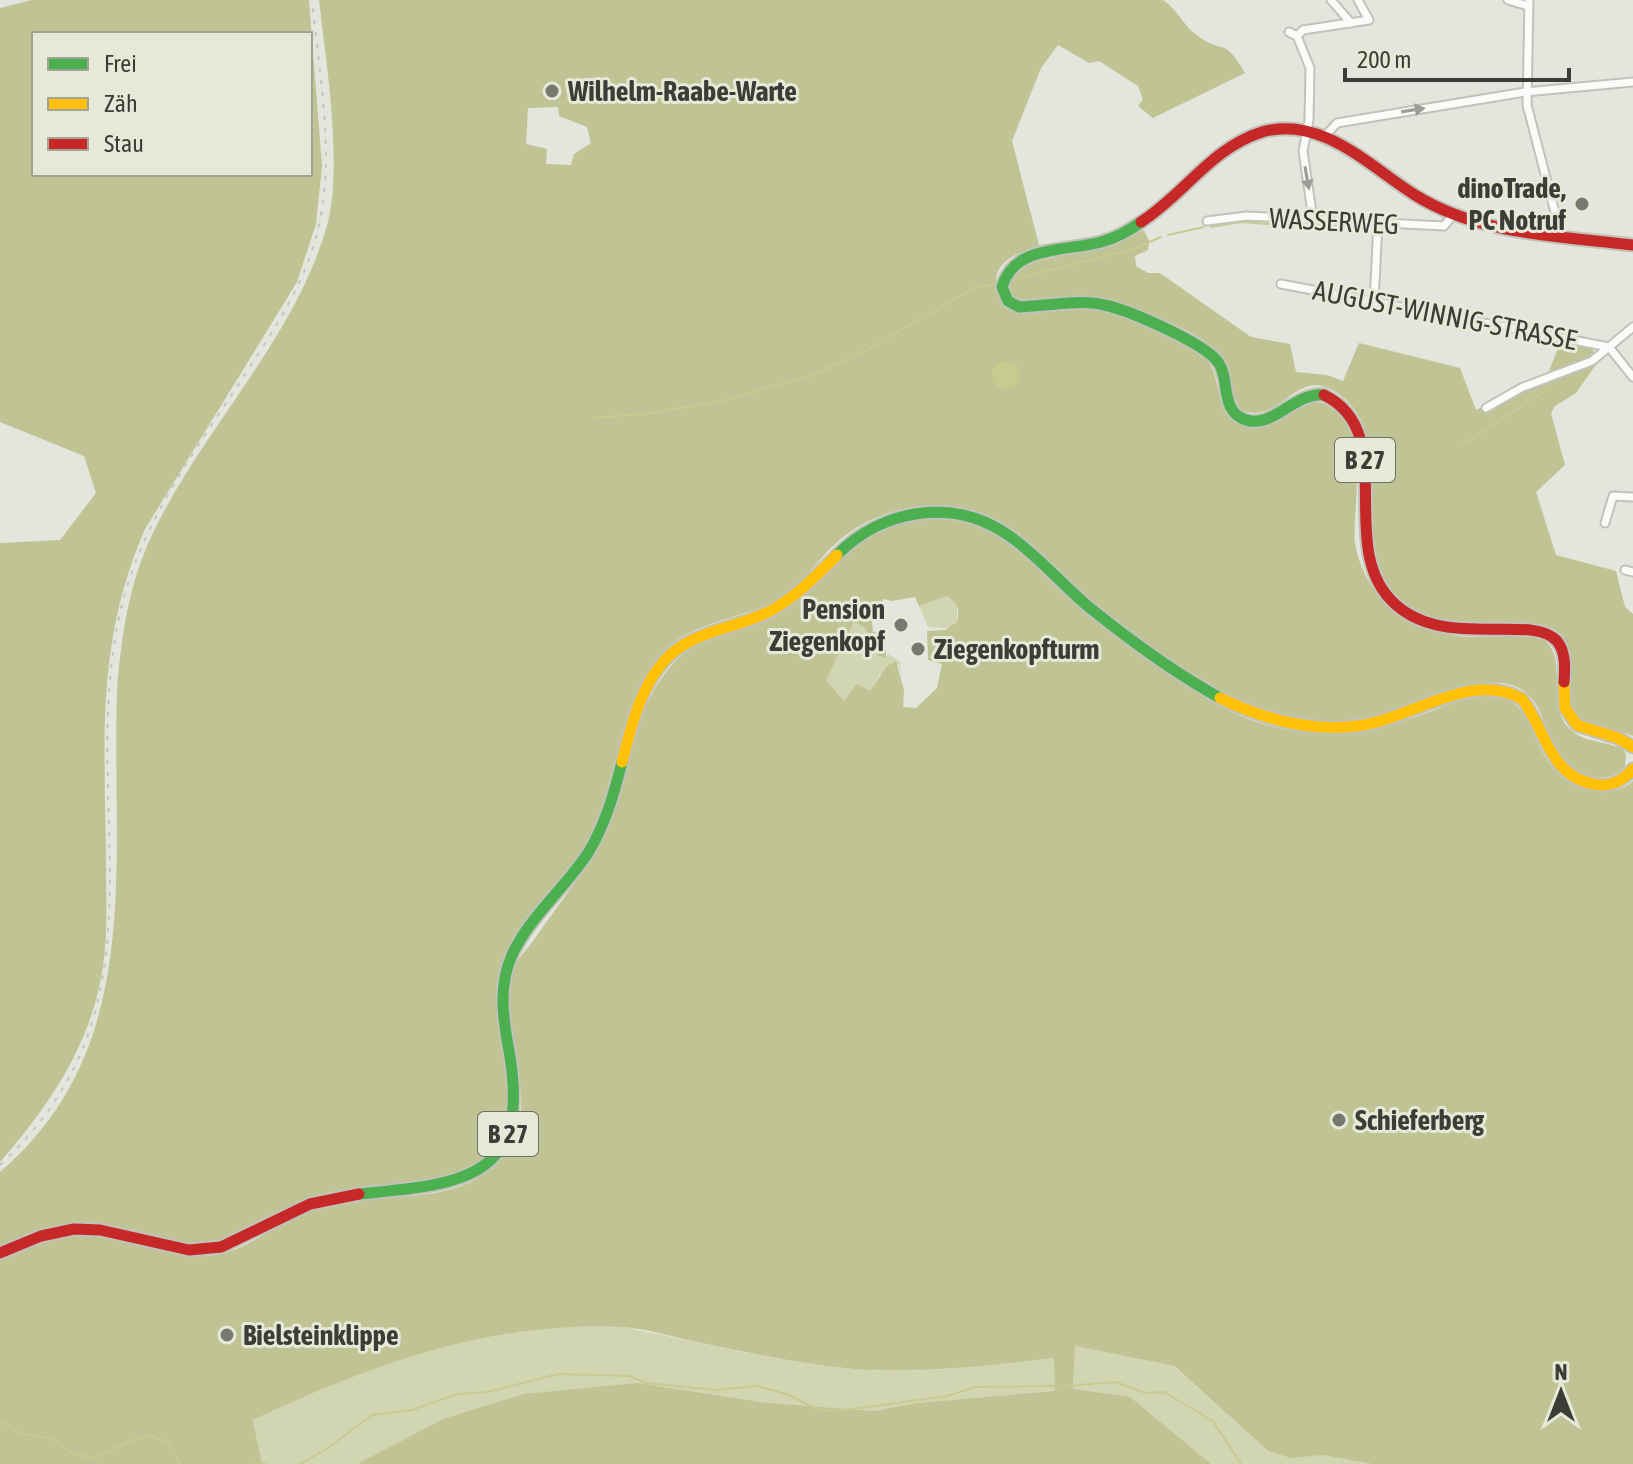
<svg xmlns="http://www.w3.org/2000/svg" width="1633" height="1464" viewBox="0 0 1633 1464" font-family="'Asap Condensed',sans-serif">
	<rect width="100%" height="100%" fill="#e4e5dc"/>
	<g fill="#d2d5b2">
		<path d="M947 596 957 603V622L949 628 928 627 919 606Z"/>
		<path d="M854 621 865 628 878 656 886 658 888 654 900 662 902 677 899 664 879 675 870 692 844 701 826 680Z"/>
		<path d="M623 1327C699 1342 775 1361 853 1369 920 1375 988 1365 1055 1357V1391L916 1403 874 1411 760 1402 443 1419 357 1464H262L253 1420C338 1380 425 1343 519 1330 552 1325 589 1328 623 1327Z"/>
		<path d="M1075 1346 1173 1366 1268 1451 1291 1457 1322 1455 1372 1464H1211L1073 1389Z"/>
	</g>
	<g fill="#c0c393" fill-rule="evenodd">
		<path d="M32 0H309L322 166 316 224 297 282 145 529C95 644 105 741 106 863 106 897 108 933 103 966 92 1043 50 1105 0 1162V543L60 540 96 493 84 456 0 422V8ZM34 34H310V174H34Z"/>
		<path d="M319 0H1163C1178 10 1184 27 1198 36 1224 55 1224 36 1245 73L1153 118 1138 106 1143 99 1138 86 1099 61 1089 63 1058 45 1041 68 1012 141 1039 245 1078 242C1052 247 993 246 996 286 997 296 1002 306 1011 310 1030 320 1073 305 1095 307 1126 311 1164 331 1191 346 1230 367 1208 412 1239 424 1269 436 1284 412 1310 402 1378 401 1351 508 1355 544 1367 606 1420 639 1480 637 1497 636 1525 630 1540 638 1573 654 1541 706 1572 731 1587 743 1606 741 1623 749L1626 755 1625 767C1616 775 1607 779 1595 777 1540 769 1555 706 1519 688 1480 668 1416 709 1377 717 1343 725 1305 724 1271 714 1212 695 1126 631 1078 590 1045 560 1020 524 975 511 925 496 868 511 831 548 814 565 799 587 778 599 740 621 691 620 660 655 623 699 622 765 600 816 584 852 561 882 538 913 529 925 514 939 509 952 505 961 507 976 507 985 507 1007 505 1029 506 1051 507 1073 511 1094 509 1116 500 1142 487 1164 460 1175 415 1193 363 1181 317 1196 275 1208 246 1243 201 1245 160 1247 122 1223 81 1224 54 1224 25 1238 0 1247V1172C147 1047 111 862 117 691 121 637 129 582 153 533 203 428 293 341 326 229 344 170 326 62 319 0ZM558 107 559 116 587 127 591 143 574 154 571 165 546 164 547 149 526 144 528 108Z"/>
		<path d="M1144 230 1149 241 1148 250 1135 256 1136 266 1148 273H1160L1251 337 1290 344 1296 372 1327 375 1343 381 1359 343 1460 368 1476 410 1547 376 1561 341 1592 347 1597 363 1576 393 1555 406 1551 413 1565 465 1536 492 1556 555 1616 571 1625 607 1633 614V736C1618 728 1593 733 1581 722 1555 696 1589 648 1552 628 1540 622 1525 624 1511 624 1462 626 1417 628 1385 584 1345 529 1402 436 1336 392 1297 366 1282 423 1244 411 1227 399 1235 378 1226 361 1212 336 1145 311 1118 302 1088 292 1030 313 1011 294L1009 284 1013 274 1025 264 1102 247Z"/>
		<path d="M920 519C999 515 1021 557 1074 602 1098 621 1124 637 1148 655 1174 674 1199 696 1228 710 1286 739 1351 739 1412 718 1440 709 1474 690 1505 699 1540 709 1531 781 1593 790 1607 793 1622 791 1633 781V1464H1372L1322 1455 1291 1458 1268 1451 1174 1366 1075 1346 1073 1389 1130 1397 1211 1464H357L443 1419 524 1394 637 1383 760 1402 874 1411 916 1403 1055 1391 1054 1358C988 1365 921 1374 854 1369 800 1364 745 1352 692 1341 669 1336 644 1328 621 1327 489 1321 370 1365 253 1420L262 1464H0V1258C25 1247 50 1235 78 1234 122 1233 163 1259 207 1256 253 1253 282 1214 325 1204 379 1192 454 1207 496 1164 551 1108 498 1043 509 980 513 960 528 950 538 934 560 902 585 872 603 838 632 784 630 712 671 666 700 633 744 633 781 613 795 605 805 592 816 581 848 550 875 526 920 519ZM947 596C958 604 960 608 957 622L945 630 927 631 928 660 942 664 937 688 916 708 903 707 904 690 896 661 887 666 870 691 857 684 844 701 826 680 854 622 865 628 878 656 886 658V650L882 649 877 632H873L871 614 884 599 892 601 915 597 919 606Z"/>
	</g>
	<circle fill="#c7cb90" cx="1006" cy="375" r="14"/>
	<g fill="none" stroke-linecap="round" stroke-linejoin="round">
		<g stroke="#c7cb90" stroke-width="2">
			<path d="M1211 227 1241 222 1333 229"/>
			<path d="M1168 235 1204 227"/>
			<path d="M1014 279 1136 248 1161 237"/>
			<path d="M593 418 645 414 722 401 812 375 865 351 974 288 991 285"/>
			<path d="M1462 445 1550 388"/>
			<path d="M1067 1386 1116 1382 1145 1393 1164 1392 1213 1421 1241 1464"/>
			<path d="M0 1421 22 1434 50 1438 73 1454 95 1458 129 1441 150 1435 166 1441 181 1464"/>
			<path d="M252 1464H267"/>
			<path d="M300 1464 325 1450 372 1415 412 1410 458 1394 487 1392 558 1374 629 1376 646 1383 715 1390 757 1386 786 1394 819 1410 838 1411 947 1396 975 1387 1058 1386"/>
		</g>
		<defs>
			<g id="street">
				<path d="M1331 0 1351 23"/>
				<path d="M1508 0 1528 6"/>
				<path d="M1529 0 1527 105 1557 220 1556 234"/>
				<path d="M1289 32 1297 36 1310 68 1309 120 1303 151 1313 219"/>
				<path d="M1297 36 1303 30 1369 20 1358 0"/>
				<path d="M1325 136 1337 123 1525 92 1633 82"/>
				<path d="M1207 221 1246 216 1444 226 1454 214"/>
				<path d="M1281 284 1609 347"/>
				<path d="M1374 302 1378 223"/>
				<path d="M1609 347 1633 377"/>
				<path d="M1486 408 1521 388 1592 361 1633 327"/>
				<path d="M1605 523 1613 496 1633 497"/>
				<path d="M1625 570 1633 572"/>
			</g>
			<g id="fast">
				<path d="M1141 222C1129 231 1115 238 1101 242 1065 252 1015 244 1002 287L1008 301 1019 307C1045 306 1080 299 1104 305 1129 310 1204 343 1218 362 1231 380 1219 411 1246 420 1273 429 1296 391 1324 395"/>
				<path d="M837 555C882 509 953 497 1008 535 1038 555 1062 585 1090 608 1131 641 1173 672 1220 698"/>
				<path d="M359 1194C463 1184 532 1180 509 1051 503 1019 498 986 512 955 530 916 565 888 588 853 605 825 614 794 622 762"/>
			</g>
			<g id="slow">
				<path d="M1564 682 1565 708 1577 725 1618 738 1633 747"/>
				<path d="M1220 698C1263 719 1308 732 1357 726 1410 720 1471 669 1522 699 1546 730 1549 775 1593 784 1609 788 1623 781 1633 769"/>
				<path d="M622 762C631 728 640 687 665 660 693 630 736 629 770 611 796 597 816 576 837 555"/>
			</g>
			<g id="jam">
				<path d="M1141 222C1185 194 1211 148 1262 132 1321 115 1369 166 1415 195 1479 235 1560 236 1633 245"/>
				<path d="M1324 395C1402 433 1333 548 1395 604 1445 650 1532 613 1557 641 1566 652 1565 668 1564 682"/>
				<path d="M0 1253 41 1236 74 1229 100 1230 189 1250 221 1247 310 1204 359 1194"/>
			</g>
		</defs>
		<use href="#street" stroke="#c1c2ba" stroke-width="11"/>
		<use href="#fast" stroke="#c1c2ba" stroke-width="15"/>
		<use href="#slow" stroke="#c1c2ba" stroke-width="15"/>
		<use href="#jam" stroke="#c1c2ba" stroke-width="15"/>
		<use href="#street" stroke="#fbfbfa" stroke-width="7"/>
		<use href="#fast" stroke="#4caf50" stroke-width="11"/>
		<use href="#slow" stroke="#ffc107" stroke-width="11"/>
		<use href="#jam" stroke="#c62828" stroke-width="11"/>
		<path stroke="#c4c4c1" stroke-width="2" stroke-dasharray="4 8" stroke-linecap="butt" d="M0 1165C176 1002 76 811 120 613 139 526 196 449 244 376 275 328 307 281 319 225 335 152 319 74 312 0"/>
	</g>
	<defs><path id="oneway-solid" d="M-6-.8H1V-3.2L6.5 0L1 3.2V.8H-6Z" transform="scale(2)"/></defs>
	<g fill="#9c9c98">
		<use href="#oneway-solid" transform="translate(1413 110) rotate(-9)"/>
		<use href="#oneway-solid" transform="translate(1307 178) rotate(80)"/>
	</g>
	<g fill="#777870" stroke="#e7e9d8" stroke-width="3">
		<circle cx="552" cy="91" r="8"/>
		<circle cx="1582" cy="204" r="8"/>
		<circle cx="901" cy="625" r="8"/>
		<circle cx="918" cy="649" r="8"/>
		<circle cx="1339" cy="1120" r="8"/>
		<circle cx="227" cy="1335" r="8"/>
	</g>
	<g text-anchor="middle" stroke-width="6" stroke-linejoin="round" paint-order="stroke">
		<g fill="#e7e9d8" stroke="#6f7167" stroke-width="2">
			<rect x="1335" y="438" width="60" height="44" rx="6"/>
			<rect x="478" y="1112" width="60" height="44" rx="6"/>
		</g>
		<g font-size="26" font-weight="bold" fill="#3c3d36">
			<text x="1365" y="469">B 27</text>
			<text x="508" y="1143">B 27</text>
		</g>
		<g font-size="28" font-weight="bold" fill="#3c3d36" stroke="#e7e9d8" text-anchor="start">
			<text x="568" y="101">Wilhelm-Raabe-Warte</text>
			<text x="1566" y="198" text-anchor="end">dinoTrade,<tspan x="1566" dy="32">PC Notruf</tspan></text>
			<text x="885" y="619" text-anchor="end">Pension<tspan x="885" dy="32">Ziegenkopf</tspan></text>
			<text x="934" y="659">Ziegenkopfturm</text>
			<text x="1355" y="1130">Schieferberg</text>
			<text x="243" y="1345">Bielsteinklippe</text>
		</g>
		<g font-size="28" fill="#3c3d36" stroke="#e7e9d8">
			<text transform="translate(1334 221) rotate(3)" y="10">WASSERWEG</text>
			<text transform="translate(1445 315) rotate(11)" y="10">AUGUST-WINNIG-STRASSE</text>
		</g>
	</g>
	<rect x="32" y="32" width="280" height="144" fill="#e7e9d8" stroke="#a3a497" stroke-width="2"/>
	<rect x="48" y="58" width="40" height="12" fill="#4caf50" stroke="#a3a497" stroke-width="2"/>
	<text x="104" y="72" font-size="24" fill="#3c3d36">Frei</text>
	<rect x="48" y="98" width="40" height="12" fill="#ffc107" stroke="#a3a497" stroke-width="2"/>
	<text x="104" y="112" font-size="24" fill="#3c3d36">Zäh</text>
	<rect x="48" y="138" width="40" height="12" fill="#c62828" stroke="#a3a497" stroke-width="2"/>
	<text x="104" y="152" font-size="24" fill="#3c3d36">Stau</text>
	<g transform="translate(1561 1392)" stroke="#e7e9d8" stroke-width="6" paint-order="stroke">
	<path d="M0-6L14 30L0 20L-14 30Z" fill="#3c3d36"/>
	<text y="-12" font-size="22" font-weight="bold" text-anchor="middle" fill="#3c3d36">N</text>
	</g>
	<path d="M1345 68v12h224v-12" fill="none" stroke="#3c3d36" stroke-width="4"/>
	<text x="1357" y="68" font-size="24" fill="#3c3d36" stroke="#e7e9d8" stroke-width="6" paint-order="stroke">200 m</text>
</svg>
